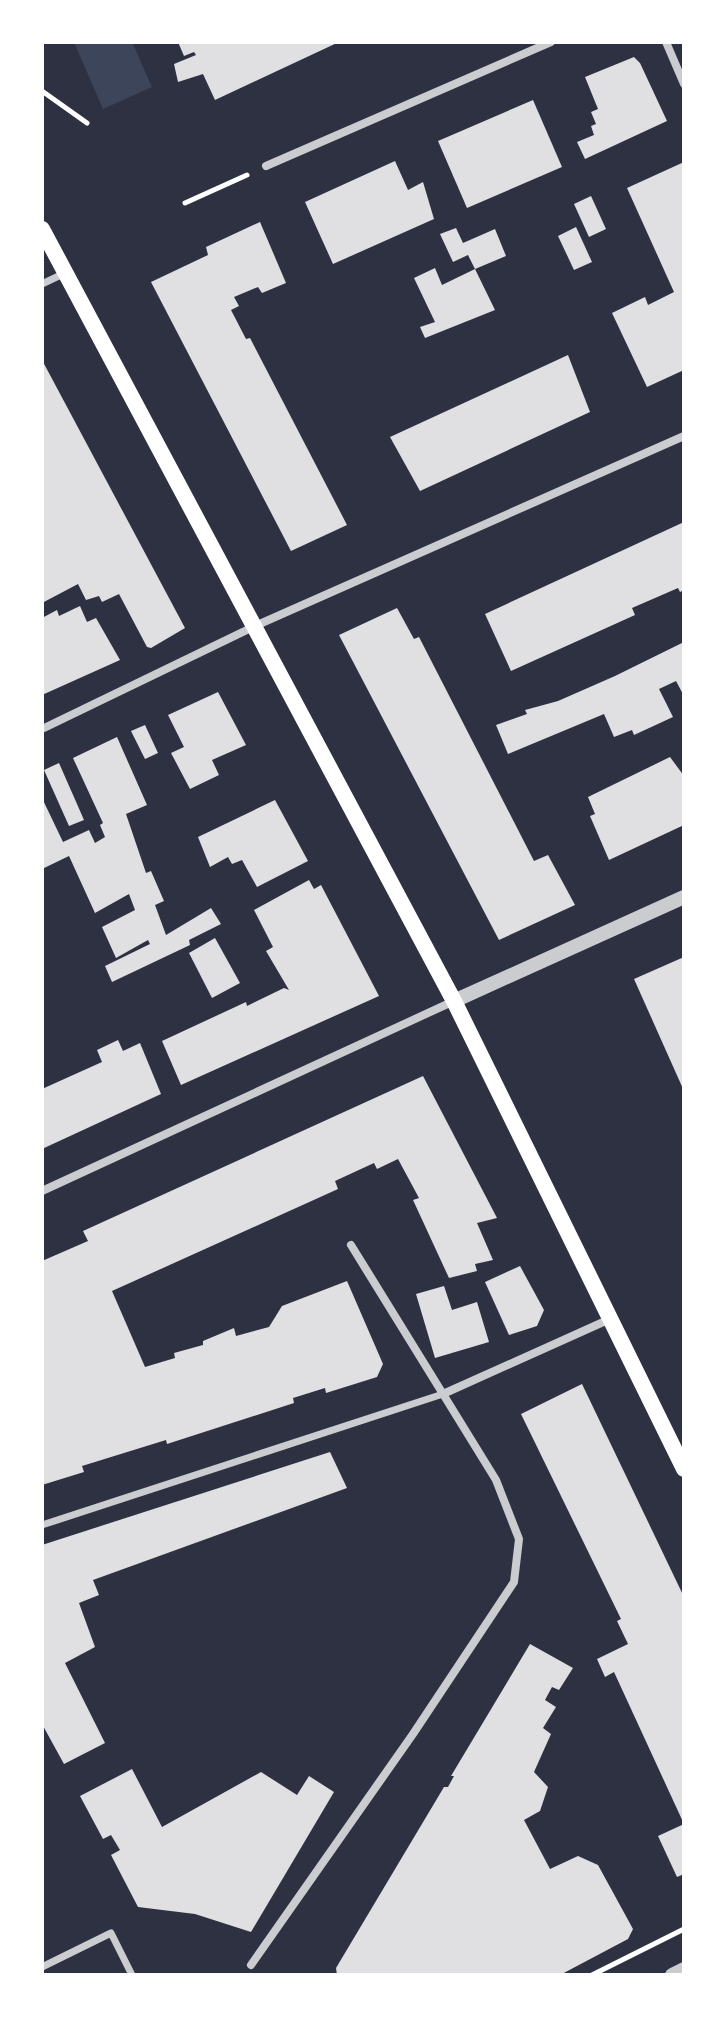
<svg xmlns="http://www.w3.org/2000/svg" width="726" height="2017" viewBox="0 0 726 2017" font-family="'PT Sans Narrow',sans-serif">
	<rect width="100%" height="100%" fill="#2d3142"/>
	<path fill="#3c4559" d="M74 42H132L152 87 103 109Z"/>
	<g fill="#e0e0e3">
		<path d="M178 42H339L215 100 203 74 178 82 174 64 196 55 194 52 184 56Z"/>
		<path d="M634 57 640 63 667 121 585 159 577 142 594 135 591 126 596 124 591 112 598 109 585 77Z"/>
		<path d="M533 100 562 167 467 208 438 141Z"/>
		<path d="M395 161 408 190 423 182 434 219 333 264 305 202Z"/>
		<path d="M684 162V370L647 387 612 313 645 297 648 305 674 292 627 188Z"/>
		<path d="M591 196 606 229 589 237 574 204Z"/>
		<path d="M260 222 286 283 262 293 258 287 234 297 239 306 231 310 246 339 250 338 347 525 291 551 151 282 208 255 206 247Z"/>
		<path d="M576 227 592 262 574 270 558 236Z"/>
		<path d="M456 228 463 243 495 229 506 256 475 269 468 255 453 262 440 234Z"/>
		<path d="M435 268 442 285 475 269 495 310 425 338 420 327 435 322 414 278Z"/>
		<path d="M568 355 590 412 420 491 390 437Z"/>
		<path d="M42 360 185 628 151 648 147 647 119 594 102 602 99 596 86 600 78 584 42 603Z"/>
		<path d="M684 522V590L680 592 678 588 632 608 635 615 511 671 485 614Z"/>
		<path d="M80 606 87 622 96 618 120 660 42 695V618L57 610 59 616Z"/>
		<path d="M397 608 414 639 419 637 534 861 548 855 575 905 499 940 339 635Z"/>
		<path d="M684 642V696L676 681 659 689 673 717 634 735 632 730 614 737 604 714 508 754 496 725 527 714 525 710 558 701 615 676Z"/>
		<path d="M218 692 246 745 212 760 219 775 190 789 171 753 184 747 168 715Z"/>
		<path d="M145 725 158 753 145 759 131 731Z"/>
		<path d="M117 737 147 805 126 814 146 873 151 871 164 901 155 905 166 935 211 908 221 924 189 940 190 945 112 982 105 966 150 944 148 940 116 958 102 927 135 910 129 894 95 913 69 856 42 869V798L63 842 89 830 95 843 105 837 100 825 103 823 73 758Z"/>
		<path d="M670 757 684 776V825L609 860 590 816 595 814 588 797Z"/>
		<path d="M59 763 84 820 69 826 44 770Z"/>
		<path d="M275 800 308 861 257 887 242 860 232 864 228 857 210 867 198 837Z"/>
		<path d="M309 880 314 889 321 885 379 996 181 1085 162 1041 246 1002 247 1006 284 988 289 990 266 951 273 947 254 910Z"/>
		<path d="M215 938 240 983 212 998 189 953Z"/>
		<path d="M684 957V1091L634 979Z"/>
		<path d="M118 1040 123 1051 140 1043 161 1094 42 1149V1089L102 1062 97 1050Z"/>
		<path d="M423 1076 497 1218 477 1223 493 1260 475 1264 477 1271 449 1278 413 1200 419 1198 398 1159 377 1169 374 1163 335 1181 338 1189 112 1291 145 1367 175 1358 174 1353 203 1345V1341L234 1328 236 1336 269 1327 282 1306 347 1281 383 1364 377 1377 326 1393 325 1388 293 1398 294 1403 167 1444 166 1440 82 1466 84 1472 42 1485V1261L88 1241 83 1231Z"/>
		<path d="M520 1266 544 1310 537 1326 509 1335 485 1282Z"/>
		<path d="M444 1286 452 1310 477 1302 489 1342 435 1358 416 1294Z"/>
		<path d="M582 1384 684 1597V1824L614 1672 605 1677 597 1659 628 1644 617 1621 621 1619 521 1414Z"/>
		<path d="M330 1452 347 1488 93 1580 99 1595 79 1603 95 1647 65 1663 105 1743 64 1764 42 1724V1545Z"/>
		<path d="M530 1644 573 1668 559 1690 552 1687 545 1700 556 1707 543 1728 551 1734 534 1772 548 1787 540 1811 524 1820 550 1869 578 1856 598 1865 633 1929 628 1939 560 1975H337L336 1968 444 1787H448L454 1776H451Z"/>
		<path d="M132 1769 162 1827 261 1772 297 1795 309 1776 334 1792 251 1932 195 1914 138 1907 111 1855 120 1850 111 1835 103 1839 80 1796Z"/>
		<path d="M684 1824V1874L677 1877 658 1836Z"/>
	</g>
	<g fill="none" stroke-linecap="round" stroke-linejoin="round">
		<g stroke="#fff" stroke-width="5">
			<path d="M42 91 87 123"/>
			<path d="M185 203 247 175"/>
			<path d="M592 1975 684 1929"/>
		</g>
		<g stroke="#caccd0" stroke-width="7">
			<path d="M42 284 65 273"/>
			<path d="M42 1525 443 1394"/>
			<path d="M42 1967 111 1933 132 1975"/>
		</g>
		<g stroke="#caccd0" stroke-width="8">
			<path d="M666 42 684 84"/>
			<path d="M266 166 551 42"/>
			<path d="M42 729 255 626 684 436"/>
			<path d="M42 1191 454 1001"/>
			<path d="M351 1245 443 1394 610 1319"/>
			<path d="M251 1965 413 1734 514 1582 519 1539 496 1480 443 1394"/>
		</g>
		<g stroke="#caccd0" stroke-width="14">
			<path d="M454 1001 684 897"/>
			<path d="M672 1975 684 1969"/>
		</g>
		<path stroke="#fff" stroke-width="16" d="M42 229 454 1001 684 1469"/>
	</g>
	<rect width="726" height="2017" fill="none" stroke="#ffffff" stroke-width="88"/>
</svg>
